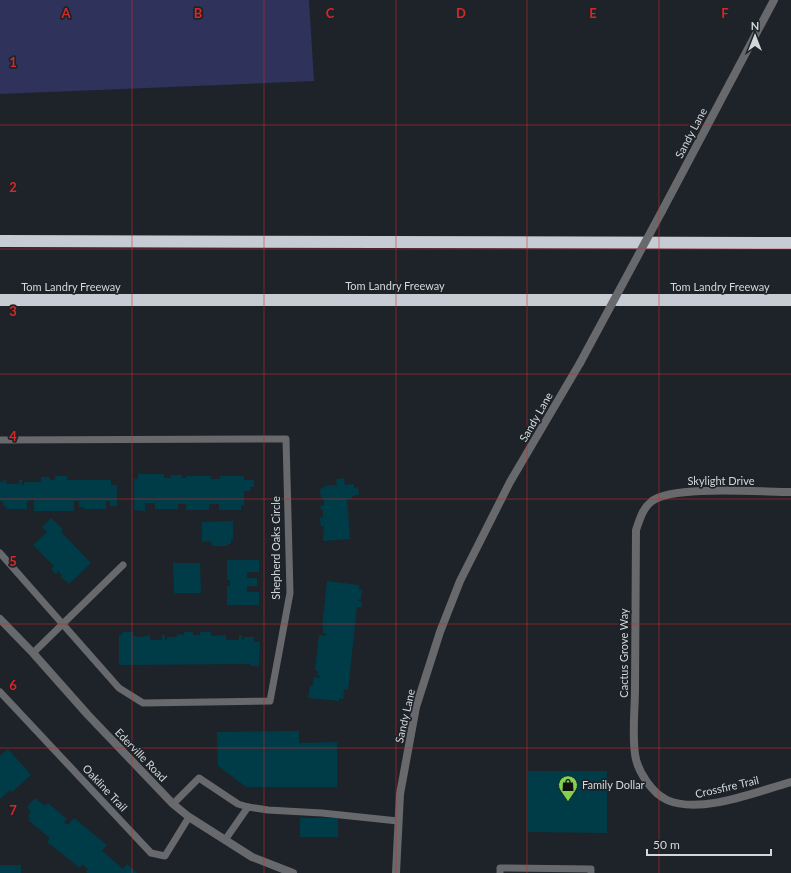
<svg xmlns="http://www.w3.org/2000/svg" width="791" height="873" viewBox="0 0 791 873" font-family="Lato,sans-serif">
	<rect width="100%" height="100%" fill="#1d2328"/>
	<path fill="#2f325b" d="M0 0H309L314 81 0 94Z"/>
	<g fill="#003c48">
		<path d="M138 474H164V478H171V475H182V478H186V476H211V479H220V476H244V480H254V487H250V491H244V505H241V510H219V504H209V510H186V504H178V509H155V503H145V511L134 510V479H138Z"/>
		<path d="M55 476H67V480H111V485H117V506H110V501H106V509H84V507H79V501H74V511H34V500L27 501V509H6V506H3V501H0V482L6 480V484H19V480H22V485H24V482H41V477H50V480H55Z"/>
		<path d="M344 478 345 485 354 484V488L358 487 359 495H355V496H352V499H347L350 539 323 541 324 526 321 527 320 517H323V510H321L320 506 324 505V499H321L320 489 324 488V486L337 485 336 479Z"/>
		<path d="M51 518 63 529 61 532 91 563 69 584 61 577 62 576 58 571 56 574 51 569 54 566 33 545 47 532 42 527Z"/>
		<path d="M233 521V539H231V544H228V546H212L211 541 202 542V522Z"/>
		<path d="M227 560H259V572H247V578H257V586H247V592H259V605H227V586H230V580H227Z"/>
		<path d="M173 563H200L201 593H174Z"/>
		<path d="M327 581 359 585V589L362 590 361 600 358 599V601L362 602 361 608 357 607 348 690 344 689 343 699 339 698V701L308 698 310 686H313L314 677 320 678 321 676 317 675 318 671 315 670 319 635 326 636V634L323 633V627H322Z"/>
		<path d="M122 632H133V636L141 637 150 635V640H162V635H165V640H167V637H176L178 634 184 635V632H193V635H200V632H211V636L226 635V640H239V635H242V640H244V637H254V642H260L259 666H250V664L119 665V635H122Z"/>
		<path d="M299 731V743L337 742V787H246L218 766 217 732Z"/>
		<path d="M8 749 31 775 12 792 10 790 0 799V756Z"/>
		<path d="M528 771H607V833L528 832Z"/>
		<path d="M35 798 45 806 48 803 67 819 64 822 68 825 74 818 107 845 102 851 123 869 127 864 137 873H88L86 872 88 869 82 864 80 868 47 842 50 838 28 820 30 818 28 816 31 811 27 807Z"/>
		<rect x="300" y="818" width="38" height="19"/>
		<rect x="0" y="865" width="21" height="8"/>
	</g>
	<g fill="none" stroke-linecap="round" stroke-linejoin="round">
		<g stroke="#67696c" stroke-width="7">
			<path d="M0 440 286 439 290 593 270 701 143 703 119 688 0 553"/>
			<path d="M33 653 123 565"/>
			<path d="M0 692 151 853 165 856 189 817"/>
			<path d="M173 804 199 778 238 804 248 807 268 810 322 813 398 821"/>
			<path d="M225 840 248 807"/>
			<path d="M500 873V868L591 869V873"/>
		</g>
		<path stroke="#67696c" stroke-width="8" d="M791 492C761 492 673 485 652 501 642 509 640 519 636 530 636 582 635 635 635 688 635 709 632 733 635 754 637 771 652 793 667 800 701 815 758 791 791 782"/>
		<g stroke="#67696c" stroke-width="8">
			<path d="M662 211 774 0"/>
			<path d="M0 619 33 653 88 715 173 804 189 817 252 857 293 873"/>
			<path d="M396 873 400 794 416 707 440 632 460 581 510 482 580 363"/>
		</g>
		<g stroke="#c7ccd4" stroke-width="12">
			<path d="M0 241 791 243"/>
			<path d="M0 300H791"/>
		</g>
		<path stroke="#67696c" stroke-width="8" d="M580 363 662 211"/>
	</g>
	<path fill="none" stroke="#d62828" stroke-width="1" stroke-opacity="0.55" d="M132 0V873M264 0V873M396 0V873M527 0V873M659 0V873M0 125H791M0 249H791M0 374H791M0 499H791M0 624H791M0 748H791"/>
	<defs>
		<symbol id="shop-pin" viewBox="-11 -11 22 30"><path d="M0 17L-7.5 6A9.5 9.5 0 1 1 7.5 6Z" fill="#83d04e" stroke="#1d2328"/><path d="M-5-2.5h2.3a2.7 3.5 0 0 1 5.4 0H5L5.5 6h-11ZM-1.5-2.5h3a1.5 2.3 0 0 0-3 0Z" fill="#111"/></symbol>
	</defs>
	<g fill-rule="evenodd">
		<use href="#shop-pin" x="557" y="774" width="22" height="30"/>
	</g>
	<g text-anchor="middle" stroke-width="3.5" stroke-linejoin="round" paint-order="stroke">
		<g font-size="11" fill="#d2d7da" stroke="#1d2328">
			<text transform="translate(691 133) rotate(-62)" y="4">Sandy Lane</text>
			<text x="395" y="290">Tom Landry Freeway</text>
			<text x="71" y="291">Tom Landry Freeway</text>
			<text x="720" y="291">Tom Landry Freeway</text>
			<text transform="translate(536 417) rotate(-60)" y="4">Sandy Lane</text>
			<text x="721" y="485">Skylight Drive</text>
			<text transform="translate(276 548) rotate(-90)" y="4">Shepherd Oaks Circle</text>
			<text transform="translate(624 653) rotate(-90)" y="4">Cactus Grove Way</text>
			<text transform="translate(405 716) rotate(-77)" y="4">Sandy Lane</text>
			<text transform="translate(141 755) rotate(46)" y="4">Ederville Road</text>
			<text transform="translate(727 787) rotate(-13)" y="4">Crossfire Trail</text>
			<text transform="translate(105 788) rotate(47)" y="4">Oakline Trail</text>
		</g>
		<g font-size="11" fill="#d2d7da" stroke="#1d2328" text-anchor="start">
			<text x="582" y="789">Family Dollar</text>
		</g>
	</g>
	<g font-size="13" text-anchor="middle" font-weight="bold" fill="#d62828" stroke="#1d2328" stroke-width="3.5" stroke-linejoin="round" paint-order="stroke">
		<text x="66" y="18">A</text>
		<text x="198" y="18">B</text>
		<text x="330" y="18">C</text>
		<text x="461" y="18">D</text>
		<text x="593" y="18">E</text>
		<text x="725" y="18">F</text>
		<text x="13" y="67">1</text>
		<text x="13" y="192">2</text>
		<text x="13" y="316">3</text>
		<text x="13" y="441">4</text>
		<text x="13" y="566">5</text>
		<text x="13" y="690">6</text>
		<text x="13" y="815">7</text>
	</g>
	<g transform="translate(755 36)" stroke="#1d2328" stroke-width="3" paint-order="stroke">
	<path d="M0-3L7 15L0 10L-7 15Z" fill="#d2d7da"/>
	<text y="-6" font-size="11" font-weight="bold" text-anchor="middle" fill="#d2d7da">N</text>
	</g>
	<path d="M647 849v6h124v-6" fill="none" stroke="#d2d7da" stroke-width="2"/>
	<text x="653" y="849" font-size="12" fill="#d2d7da" stroke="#1d2328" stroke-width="3" paint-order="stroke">50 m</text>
</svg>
